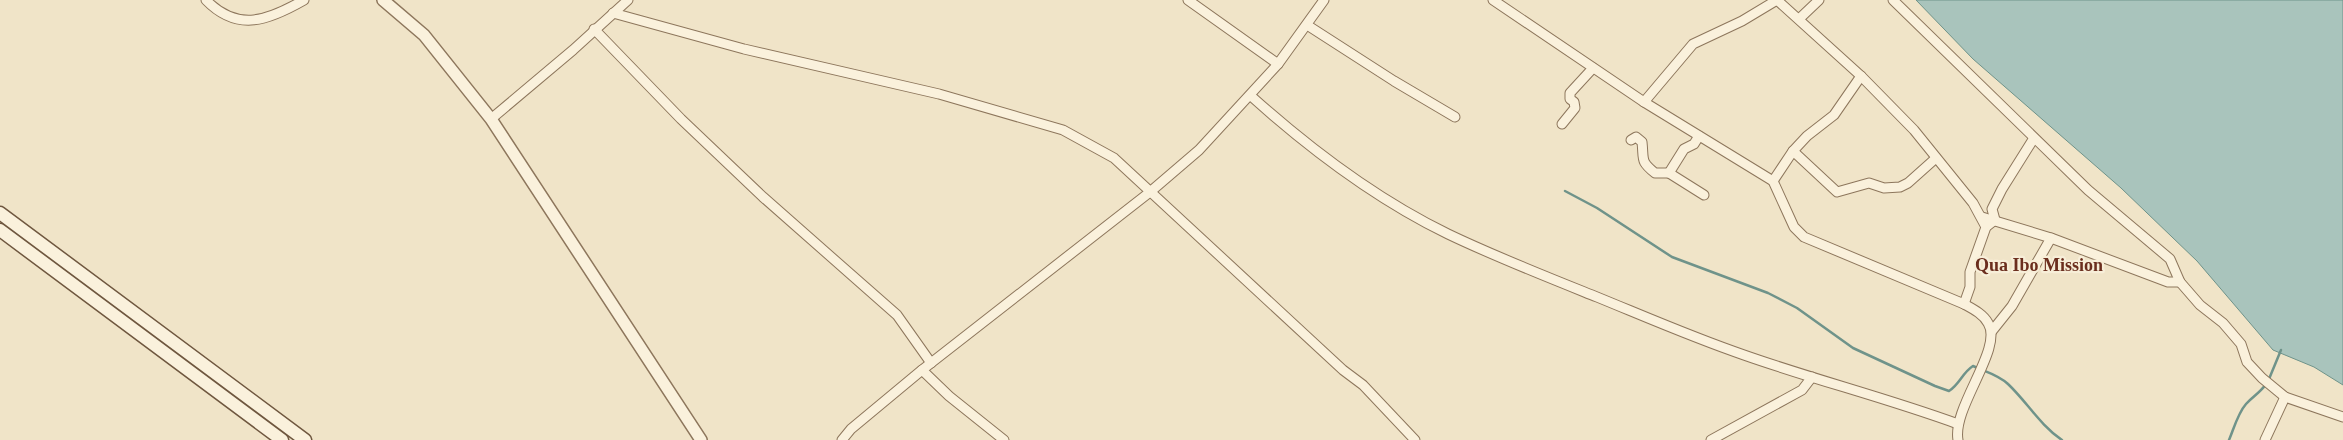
<svg xmlns="http://www.w3.org/2000/svg" width="2343" height="440" viewBox="0 0 2343 440" font-family="'Times New Roman',serif">
	<rect width="100%" height="100%" fill="#f0e4c8"/>
	<path fill="#a9c4bc" stroke="#6f938a" d="M1916 0H2343V385L2314 367 2273 350 2197 261 2121 188 1973 59Z"/>
	<g fill="none" stroke-linecap="round" stroke-linejoin="round">
		<g stroke="#6f938a" stroke-width="2.5">
			<path d="M1565 191 1597 208 1672 257 1768 293 1797 308 1853 348 1935 386 1949 391C1960 384 1962 373 1973 366 1984 371 1999 375 2008 384 2027 402 2040 425 2062 440"/>
			<path d="M2269 379 2281 350"/>
			<path d="M2229 440C2234 428 2238 413 2246 404 2253 396 2260 393 2266 384"/>
		</g>
		<defs>
			<g id="minor">
				<path d="M206 0C238 33 269 20 304 0"/>
				<path d="M1188 0 1278 64"/>
				<path d="M1493 0 1644 102 1773 181 1794 227 1804 237 1964 304C1973 309 1983 314 1988 323 2004 348 1952 407 1958 440"/>
				<path d="M1777 0 1861 76 1914 130 1973 203 1986 227"/>
				<path d="M1893 0 2088 190 2170 259 2180 282 2200 305 2223 323 2241 344 2247 362 2262 378 2285 397"/>
				<path d="M613 13 744 49 939 94 1063 130 1114 158 1343 370 1363 385 1415 440"/>
				<path d="M1799 19 1819 0"/>
				<path d="M1307 25 1394 81 1455 117"/>
				<path d="M594 29 681 119 763 197 897 315 931 363"/>
				<path d="M1251 96C1310 149 1376 199 1448 234 1496 257 1547 277 1597 297 1646 317 1694 338 1744 355 1815 380 1887 398 1958 424"/>
				<path d="M1644 102 1693 44 1742 21 1777 0"/>
				<path d="M491 119 573 50 628 0"/>
				<path d="M1562 124 1575 108 1574 102 1570 99V93L1593 68"/>
				<path d="M1699 136 1694 144 1684 149 1669 173 1704 195"/>
				<path d="M1631 140 1636 137 1642 142C1644 160 1640 161 1655 173H1669"/>
				<path d="M1793 151 1837 192 1869 183 1884 188 1900 187 1908 183 1936 158"/>
				<path d="M1773 181 1793 151 1807 136 1834 115 1861 76"/>
				<path d="M1982 217 2051 238 2168 282H2180"/>
				<path d="M1964 304 1970 287V272L1986 227 1995 220 1992 209 2002 189 2034 138"/>
				<path d="M1992 331 2012 306 2051 238"/>
				<path d="M922 370 949 396 1004 440"/>
				<path d="M842 440 851 429 922 370 1150 192 1199 150 1278 64 1324 0"/>
				<path d="M1711 440 1802 390 1812 377"/>
				<path d="M2265 440 2285 397 2343 417"/>
			</g>
			<path id="tertiary" d="M383 0 424 35 491 119 701 440"/>
			<g id="secondary">
				<path d="M0 213 305 440"/>
				<path d="M0 230 282 440"/>
			</g>
		</defs>
		<use href="#minor" stroke="#8d765c" stroke-width="11"/>
		<use href="#tertiary" stroke="#8d765c" stroke-width="14"/>
		<use href="#secondary" stroke="#6f573f" stroke-width="15"/>
		<use href="#minor" stroke="#faf1dc" stroke-width="9"/>
		<use href="#tertiary" stroke="#faf1dc" stroke-width="11"/>
		<use href="#secondary" stroke="#faf1dc" stroke-width="12"/>
	</g>
	<g text-anchor="middle" stroke-width="4.5" stroke-linejoin="round" paint-order="stroke">
		<g font-size="18" font-weight="bold" fill="#6b2e1e" stroke="#f7eed8">
			<text x="2039" y="271">Qua Ibo Mission</text>
		</g>
	</g>
</svg>
